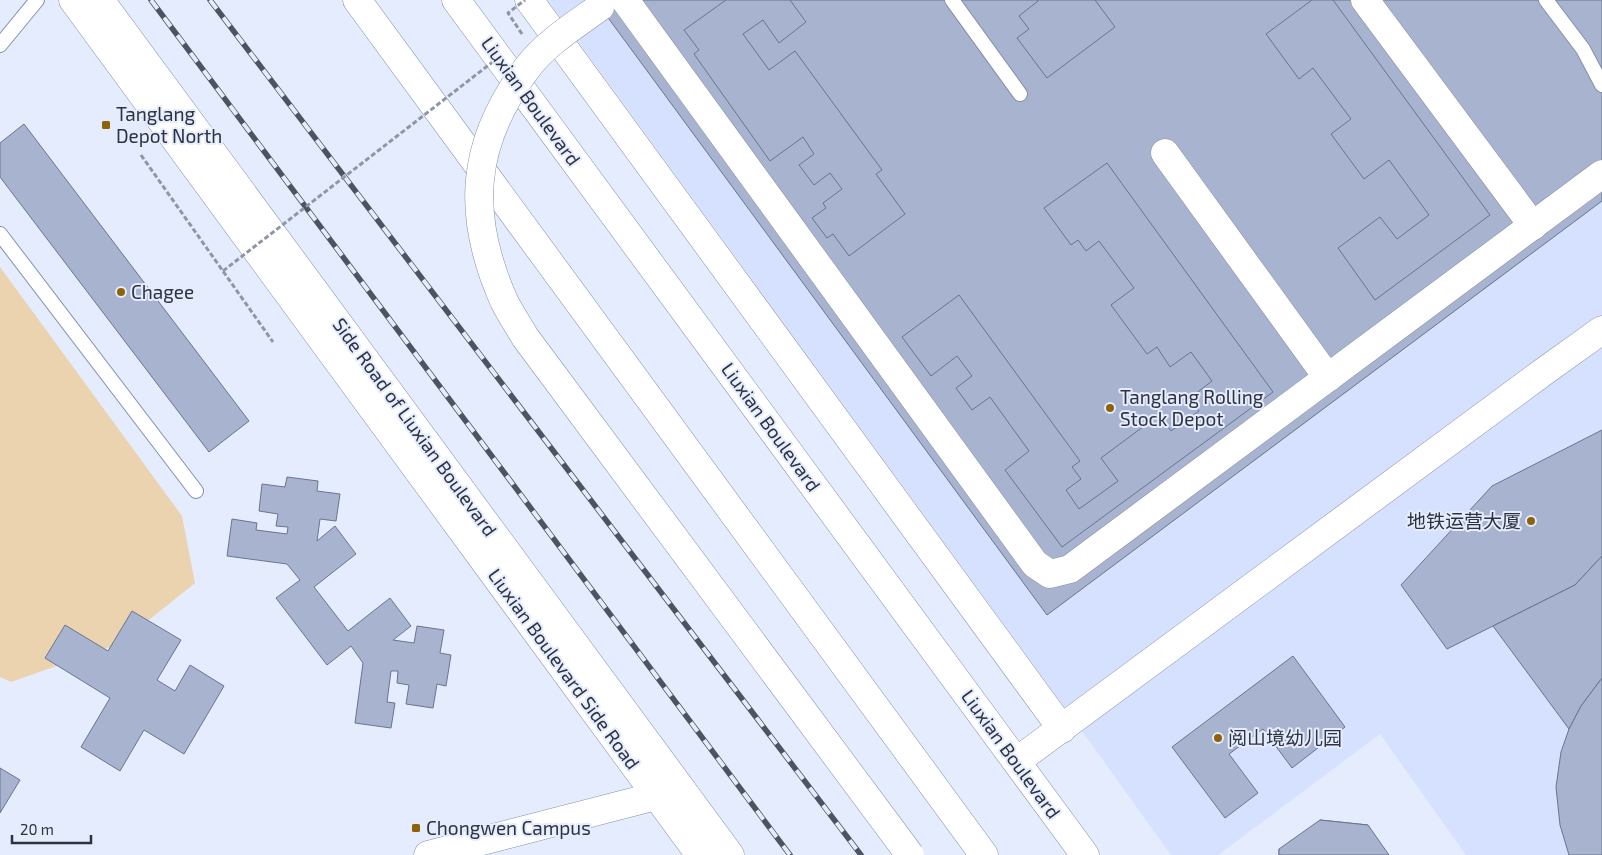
<svg xmlns="http://www.w3.org/2000/svg" width="1602" height="855" viewBox="0 0 1602 855" font-family="'Exo 2','Noto Sans SC',sans-serif">
	<rect width="100%" height="100%" fill="#e4ecfe"/>
	<path fill="#d5e1ff" d="M548 0H1602V855H1466L1380 734 1218 855H1171L1100 756Z"/>
	<path fill="#ebd3b0" d="M0 267 182 516 195 583 119 644 11 682 0 677Z"/>
	<g fill="#a8b3d0" stroke="#6a748f">
		<path d="M595 0H1602V201L1047 615Z"/>
		<path d="M726 0H790L806 22 779 43 763 20 743 34 769 70 795 51 882 170 876 174 905 214 849 256 833 234 827 238 812 218 826 208 823 203 842 189 830 173 814 185 799 165 814 154 803 137 770 161 694 54 699 50 684 30Z"/>
		<path d="M1037 0H1095L1115 27 1047 78 1017 38 1029 29 1019 16 1038 1Z"/>
		<path d="M1312 0H1333L1490 215 1375 300 1338 248 1380 217 1397 239 1429 215 1389 160 1364 179 1331 134 1351 119 1313 68 1299 79 1266 34Z"/>
		<path d="M24 124 249 421 209 452 0 177V143Z"/>
		<path d="M1107 163 1273 392 1062 547 1005 470 1029 451 990 397 972 410 956 388 972 376 957 356 931 376 902 337 959 295 1080 461 1072 467 1081 479 1066 490 1079 509 1118 481 1101 458 1159 415 1171 431 1199 411 1190 398 1212 381 1191 352 1170 367 1157 347 1147 354 1111 305 1134 288 1099 241 1086 251 1078 240 1071 245 1044 208Z"/>
		<path d="M1602 430V556L1575 585 1447 649 1401 585 1492 486Z"/>
		<path d="M287 477 318 481 317 491 340 494 336 521 320 519 317 541 335 526 356 554 314 587 348 631 390 598 411 626 393 640 414 643 417 626 444 630 440 653 451 655 446 686 437 684 433 708 406 704 409 685 397 683 398 671H391L387 702 395 703 391 728 355 723 363 663 351 646 327 665 276 598 300 580 287 564 227 556 232 519 257 523 256 530 287 534 288 527 276 526 278 514 259 511 262 484 285 487Z"/>
		<path d="M1602 556V678L1581 706 1569 729 1493 626 1575 585Z"/>
		<path d="M132 611 181 640 157 680 175 691 190 665 224 686 184 754 144 730 120 771 81 747 110 698 45 658 65 625 108 651Z"/>
		<path d="M1293 656 1345 727 1292 768 1263 729 1229 754 1258 793 1225 818 1172 747Z"/>
		<path d="M1602 678V855H1569L1560 825 1556 787 1561 752 1569 729 1581 706Z"/>
		<path d="M0 768 20 780 0 813Z"/>
		<path d="M1320 820 1368 825 1365 855H1279V849L1317 854Z"/>
		<path d="M1320 820 1368 825 1389 855H1279V849Z"/>
	</g>
	<g fill="none" stroke-linecap="round" stroke-linejoin="round">
		<defs>
			<g id="lane">
				<path d="M952 0 1020 94"/>
				<path d="M1546 0 1583 49 1602 85"/>
				<path d="M0 45 37 0"/>
				<path d="M0 234 196 491"/>
			</g>
			<g id="street">
				<path d="M529 0 1062 729"/>
				<path d="M625 0 1035 564 1050 574 1070 569 1602 174"/>
				<path d="M1365 0 1533 226"/>
				<path d="M1165 153 1328 378"/>
				<path d="M1017 761 1546 370 1602 330"/>
				<path d="M428 855 656 796"/>
			</g>
			<g id="secondary">
				<path d="M73 0 700 855"/>
				<path d="M100 0 730 855"/>
			</g>
			<g id="primary">
				<path d="M357 0 984 855"/>
				<path d="M456 0 1085 855"/>
			</g>
		</defs>
		<use href="#lane" stroke="#8590ac" stroke-width="16"/>
		<use href="#street" stroke="#8590ac" stroke-width="29"/>
		<use href="#secondary" stroke="#8590ac" stroke-width="29"/>
		<use href="#primary" stroke="#8590ac" stroke-width="29"/>
		<path stroke="#9096a5" stroke-width="3" stroke-dasharray="5 2.5" stroke-linecap="butt" d="M141 155 273 342"/>
		<use href="#lane" stroke="#fff" stroke-width="14"/>
		<use href="#street" stroke="#fff" stroke-width="28"/>
		<use href="#secondary" stroke="#fff" stroke-width="28"/>
		<use href="#primary" stroke="#fff" stroke-width="28"/>
		<defs>
			<g id="rail">
				<path d="M151 0 790 855"/>
				<path d="M210 0 861 855"/>
			</g>
		</defs>
		<use href="#rail" stroke="#4e5360" stroke-width="5.5"/>
		<use href="#rail" stroke="#e4ecfe" stroke-width="4" stroke-dasharray="11" stroke-linecap="butt"/>
		<defs>
			<path id="primary-bridge" d="M600 7C575 25 546 43 527 68 470 144 466 215 504 301 510 313 518 325 525 337L910 855"/>
		</defs>
		<use href="#primary-bridge" stroke="#8590ac" stroke-width="29" stroke-linecap="butt"/>
		<g stroke="#9096a5" stroke-width="3" stroke-dasharray="5 2.5" stroke-linecap="butt">
			<path d="M522 34 508 13 525 0"/>
			<path d="M223 271 499 57"/>
		</g>
		<use href="#primary-bridge" stroke="#fff" stroke-width="28"/>
	</g>
	<g fill="#8e6208" stroke="#e4ecfe" stroke-width="2">
		<rect x="101" y="120" width="10" height="10" rx="2.5"/>
		<circle cx="121" cy="292" r="5"/>
		<circle cx="1110" cy="408" r="5"/>
		<circle cx="1531" cy="521" r="5"/>
		<circle cx="1218" cy="738" r="5"/>
		<rect x="411" y="823" width="10" height="10" rx="2.5"/>
	</g>
	<g text-anchor="middle" stroke-width="4" stroke-linejoin="round" paint-order="stroke">
		<g font-size="19" fill="#2e323e" stroke="#e4ecfe">
			<text transform="translate(531 101) rotate(54)" y="7">Liuxian Boulevard</text>
			<text transform="translate(415 427) rotate(54)" y="7">Side Road of Liuxian Boulevard</text>
			<text transform="translate(771 427) rotate(54)" y="7">Liuxian Boulevard</text>
			<text transform="translate(564 669) rotate(54)" y="7">Liuxian Boulevard Side Road</text>
			<text transform="translate(1011 754) rotate(54)" y="7">Liuxian Boulevard</text>
		</g>
		<g font-size="19" fill="#2e323e" stroke="#e4ecfe" text-anchor="start">
			<text x="116" y="121">Tanglang<tspan x="116" dy="22">Depot North</tspan></text>
			<text x="131" y="299">Chagee</text>
			<text x="1120" y="404">Tanglang Rolling<tspan x="1120" dy="22">Stock Depot</tspan></text>
			<text x="1521" y="528" text-anchor="end">地铁运营大厦</text>
			<text x="1228" y="745">阅山境幼儿园</text>
			<text x="426" y="835">Chongwen Campus</text>
		</g>
	</g>
	<path d="M12 835v8h79v-8" fill="none" stroke="#2e323e" stroke-width="2.5"/>
	<text x="20" y="835" font-size="15" fill="#2e323e" stroke="#e4ecfe" stroke-width="4" paint-order="stroke">20 m</text>
</svg>
